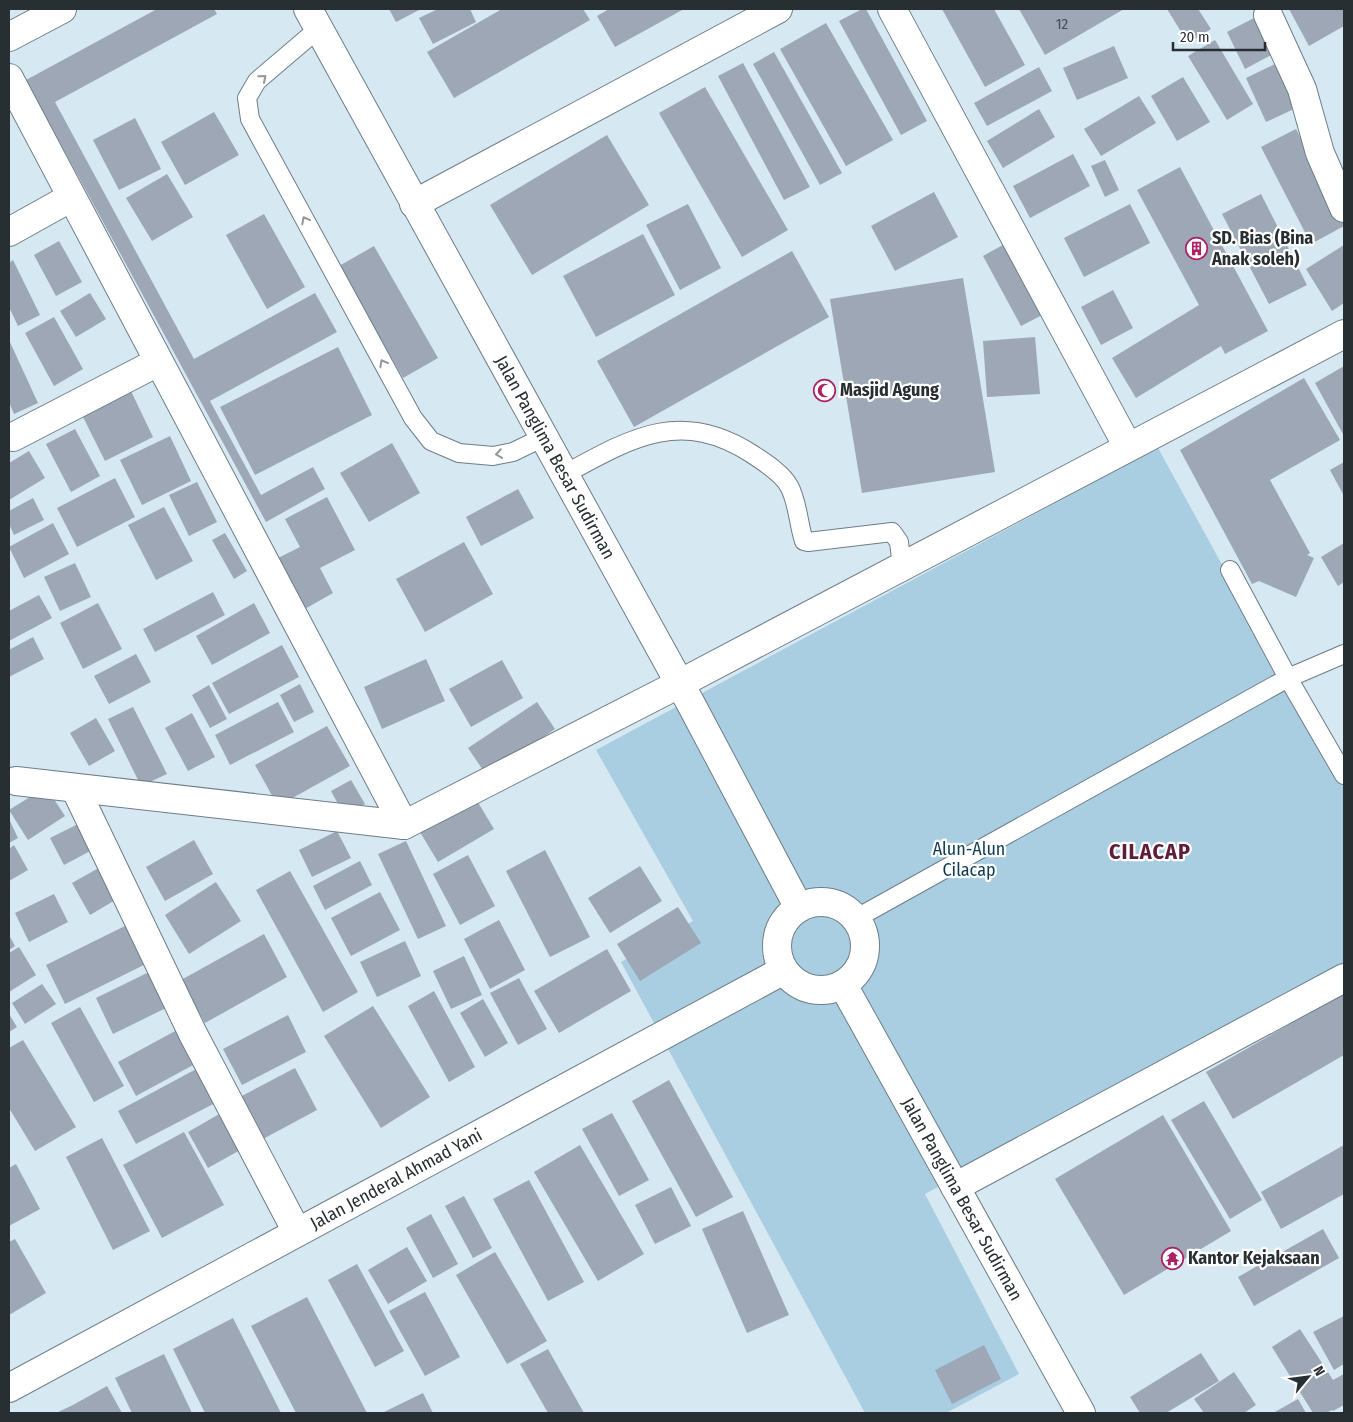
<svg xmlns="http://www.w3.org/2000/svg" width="1353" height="1422" viewBox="0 0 1353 1422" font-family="'Fira Sans Condensed',sans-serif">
	<rect width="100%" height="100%" fill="#d6e8f2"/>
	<path fill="#a9cde1" d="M1158 448 1344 787V967L925 1194 1019 1374 946 1413H865L621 962 693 921 596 750Z"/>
	<g fill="#9da7b6">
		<path d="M157 9H214L217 14 55 102 194 359 315 293 337 332 210 401 261 495 313 467 325 489 266 522 26 80Z"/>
		<path d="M389 9H421L396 22Z"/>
		<path d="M438 9H470L476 22 433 44 419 18Z"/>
		<path d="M502 9H583L590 20 454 98 427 52Z"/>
		<path d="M609 9H684L615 47 597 16Z"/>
		<path d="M862 9H866L927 121 901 135 839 21Z"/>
		<path d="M942 9H994L1025 65 985 87Z"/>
		<path d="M1019 9H1124L1045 55Z"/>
		<path d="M1167 9H1198L1211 29 1188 43Z"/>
		<path d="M1289 9H1344V26L1309 46Z"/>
		<path d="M1254 18 1273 54 1245 69 1227 32Z"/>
		<path d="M826 23 893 140 846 166 780 49Z"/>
		<path d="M1215 40 1253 104 1227 120 1188 56Z"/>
		<path d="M1114 46 1128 78 1077 100 1063 68Z"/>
		<path d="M774 52 842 173 820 185 753 64Z"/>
		<path d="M743 63 810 187 784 200 718 76Z"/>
		<path d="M1275 64 1296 108 1266 122 1246 78Z"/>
		<path d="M1039 67 1052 91 987 126 974 103Z"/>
		<path d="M1183 77 1210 122 1177 141 1151 96Z"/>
		<path d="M705 87 788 230 742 257 659 113Z"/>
		<path d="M1139 96 1156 123 1101 156 1084 129Z"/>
		<path d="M1039 109 1055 137 1003 168 987 141Z"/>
		<path d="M214 112 239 155 185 185 161 142Z"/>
		<path d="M135 118 161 169 119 190 93 140Z"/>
		<path d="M1296 129 1344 223V226L1311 244 1261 147Z"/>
		<path d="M607 135 649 205 532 275 490 205Z"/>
		<path d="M1073 154 1090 186 1030 218 1013 186Z"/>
		<path d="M1105 160 1119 190 1105 197 1091 166Z"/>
		<path d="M1180 167 1268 331 1225 354 1221 346 1136 398 1112 358 1199 305 1137 190Z"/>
		<path d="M167 174 193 217 152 241 126 198Z"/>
		<path d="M934 192 958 237 895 271 871 226Z"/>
		<path d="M1261 194 1307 285 1269 304 1222 214Z"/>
		<path d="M688 204 721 268 680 290 646 225Z"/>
		<path d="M1130 204 1150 243 1084 277 1064 238Z"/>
		<path d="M264 214 305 287 267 309 226 235Z"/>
		<path d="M643 234 675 295 596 337 563 276Z"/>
		<path d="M59 241 82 282 56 296 34 255Z"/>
		<path d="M1010 241 1048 312 1021 326 983 256Z"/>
		<path d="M1344 245V303L1332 311 1306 269Z"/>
		<path d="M374 246 438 358 403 378 339 266Z"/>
		<path d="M792 251 829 317 634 427 597 361Z"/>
		<path d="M13 260 40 315 18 326 9 307V263Z"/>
		<path d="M963 278 995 472 862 493 830 299Z"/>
		<path d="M1113 290 1133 328 1101 345 1081 307Z"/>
		<path d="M90 293 106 319 76 337 60 311Z"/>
		<path d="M54 317 83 369 54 386 25 333Z"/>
		<path d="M1035 337 1040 394 987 397 983 341Z"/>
		<path d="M9 340 38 403 14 414 9 402Z"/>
		<path d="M338 347 372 415 255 475 220 407Z"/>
		<path d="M1344 366V436L1315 383Z"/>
		<path d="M1304 378 1340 440 1270 480 1310 553 1307 555 1314 558 1296 597 1259 581 1252 584 1180 450Z"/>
		<path d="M129 387 153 437 105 461 80 411Z"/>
		<path d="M75 429 100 476 71 492 46 444Z"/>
		<path d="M170 436 191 481 142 505 120 460Z"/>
		<path d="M392 443 420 493 369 522 340 473Z"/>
		<path d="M29 451 45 478 9 500V463Z"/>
		<path d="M1344 462V496L1330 470Z"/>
		<path d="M115 478 135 517 77 547 57 508Z"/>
		<path d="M197 482 217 522 189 536 169 495Z"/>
		<path d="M518 489 534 518 481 546 466 517Z"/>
		<path d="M327 497 355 550 320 568 333 593 303 610 276 559 300 547 285 519Z"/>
		<path d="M33 498 44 520 14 535 9 524V511Z"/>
		<path d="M164 507 193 561 156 580 128 525Z"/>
		<path d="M53 523 69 554 24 578 9 547Z"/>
		<path d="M225 533 247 571 234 579 212 540Z"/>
		<path d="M464 542 493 594 425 632 396 579Z"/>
		<path d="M1344 543V582L1338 586 1321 557Z"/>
		<path d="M75 563 91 597 60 611 44 577Z"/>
		<path d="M213 592 225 615 155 652 143 629Z"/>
		<path d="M39 595 52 618 9 641V611Z"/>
		<path d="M98 603 122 649 83 669 60 623Z"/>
		<path d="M254 603 270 633 212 665 196 636Z"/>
		<path d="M33 637 44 659 9 677V650Z"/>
		<path d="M282 645 299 677 229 714 212 683Z"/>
		<path d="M136 654 151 682 109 704 94 676Z"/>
		<path d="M426 659 445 701 382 729 364 687Z"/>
		<path d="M502 660 523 698 471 727 449 689Z"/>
		<path d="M300 684 314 712 294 722 280 695Z"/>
		<path d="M209 685 227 719 210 728 192 695Z"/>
		<path d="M278 702 294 732 230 765 215 735Z"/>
		<path d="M537 702 555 729 487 776 468 748Z"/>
		<path d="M133 707 167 774 141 786 108 719Z"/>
		<path d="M192 713 215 757 188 771 165 728Z"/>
		<path d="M96 718 115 751 89 766 70 733Z"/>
		<path d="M327 726 350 766 278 806 255 765Z"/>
		<path d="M351 780 365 804 344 815 331 791Z"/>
		<path d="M46 787 65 816 28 840 9 810Z"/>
		<path d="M476 799 494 829 438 862 420 832Z"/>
		<path d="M9 819 18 838 9 843Z"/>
		<path d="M80 823 94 849 64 865 50 838Z"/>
		<path d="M337 831 351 858 312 877 299 850Z"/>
		<path d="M194 840 213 874 165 901 146 867Z"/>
		<path d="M406 841 446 926 418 939 378 854Z"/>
		<path d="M14 845 28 870 9 881V849Z"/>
		<path d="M545 850 590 937 550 957 506 871Z"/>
		<path d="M468 855 495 906 460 925 433 874Z"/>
		<path d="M360 861 372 885 325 910 313 886Z"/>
		<path d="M104 865 122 896 90 915 72 883Z"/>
		<path d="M640 866 662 901 610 933 588 898Z"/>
		<path d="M290 871 358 992 323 1012 256 890Z"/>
		<path d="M216 882 241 921 189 954 165 915Z"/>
		<path d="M380 892 400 930 351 956 331 918Z"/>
		<path d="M54 894 68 922 29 942 15 913Z"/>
		<path d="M678 907 701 943 640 981 617 944Z"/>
		<path d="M499 920 525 970 490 989 464 939Z"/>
		<path d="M131 923 150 962 65 1004 46 965Z"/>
		<path d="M264 934 287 977 205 1023 181 980Z"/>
		<path d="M9 935 15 946 9 950Z"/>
		<path d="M405 941 421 976 377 997 360 962Z"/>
		<path d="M19 947 36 975 9 992V953Z"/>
		<path d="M607 949 631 991 559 1033 534 991Z"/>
		<path d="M464 956 482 995 451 1009 433 971Z"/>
		<path d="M149 972 166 1008 113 1034 96 998Z"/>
		<path d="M519 978 547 1029 518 1045 490 993Z"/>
		<path d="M42 984 56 1004 25 1024 12 1003Z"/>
		<path d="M434 991 475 1067 449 1082 408 1006Z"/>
		<path d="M1344 993V1055L1233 1119 1206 1072Z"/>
		<path d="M483 999 508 1043 485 1057 460 1013Z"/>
		<path d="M373 1006 430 1097 381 1128 324 1036Z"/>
		<path d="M80 1007 124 1086 94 1102 51 1023Z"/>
		<path d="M9 1014 17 1027 9 1032Z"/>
		<path d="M288 1015 306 1052 242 1085 223 1049Z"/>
		<path d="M177 1030 195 1064 136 1096 118 1062Z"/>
		<path d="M23 1040 76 1127 35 1151 9 1108V1048Z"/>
		<path d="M200 1067 219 1101 136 1144 118 1111Z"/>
		<path d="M295 1068 317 1110 263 1139 240 1097Z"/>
		<path d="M669 1080 733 1197 696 1217 632 1101Z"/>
		<path d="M1204 1101 1262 1200 1230 1219 1171 1120Z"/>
		<path d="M221 1113 242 1149 208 1168 188 1132Z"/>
		<path d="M612 1113 649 1180 619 1196 582 1129Z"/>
		<path d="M1163 1115 1231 1231 1124 1295 1055 1179Z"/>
		<path d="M184 1132 224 1205 162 1238 123 1165Z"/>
		<path d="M102 1138 150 1231 113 1250 66 1157Z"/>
		<path d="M580 1145 644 1254 598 1281 534 1172Z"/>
		<path d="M1344 1145V1194L1281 1229 1261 1192Z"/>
		<path d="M16 1164 40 1209 9 1226V1168Z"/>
		<path d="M529 1180 584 1282 548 1301 493 1199Z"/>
		<path d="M671 1187 691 1226 655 1244 635 1205Z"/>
		<path d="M464 1196 492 1248 473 1258 445 1206Z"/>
		<path d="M743 1211 789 1315 747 1333 702 1229Z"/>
		<path d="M431 1214 458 1264 433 1278 406 1228Z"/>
		<path d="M1323 1229 1339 1258 1254 1306 1238 1277Z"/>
		<path d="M15 1239 46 1293 9 1315V1242Z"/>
		<path d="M407 1247 427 1281 388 1304 368 1270Z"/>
		<path d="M495 1252 547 1341 507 1364 456 1275Z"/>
		<path d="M357 1264 404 1351 375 1367 328 1280Z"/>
		<path d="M425 1292 460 1357 425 1376 389 1311Z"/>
		<path d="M307 1297 367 1413H296L251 1326Z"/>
		<path d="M1344 1316V1364L1334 1370 1313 1332Z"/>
		<path d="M233 1318 281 1413H205L173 1349Z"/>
		<path d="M1300 1329 1333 1380 1344 1374V1405L1333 1411 1332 1410 1326 1413H1313L1272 1347Z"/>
		<path d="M984 1345 1001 1379 952 1404 935 1370Z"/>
		<path d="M548 1349 584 1413H548L520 1364Z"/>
		<path d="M1201 1353 1219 1381 1166 1413H1140L1130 1397Z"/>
		<path d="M164 1354 192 1413H132L115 1378Z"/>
		<path d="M1234 1372 1256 1405 1244 1413H1204L1194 1399Z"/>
		<path d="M107 1386 122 1413H56L73 1405Z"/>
		<path d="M423 1393 433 1413H385L384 1412Z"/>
		<path d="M1298 1399 1306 1413H1273Z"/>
	</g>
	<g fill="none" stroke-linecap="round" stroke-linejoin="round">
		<defs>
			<g id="service">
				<path d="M318 29 257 81 247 98 250 119 413 418 431 441 459 453 493 456 513 452 544 437"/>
				<path d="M565 474C631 438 681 408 752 454 764 462 782 473 789 486 798 502 798 523 804 541L808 542 892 532 899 542 902 567"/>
				<path d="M1230 570 1288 678 1344 775"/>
				<path d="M855 919 1288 678 1344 654"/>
			</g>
			<g id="minor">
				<path d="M892 9 1128 447"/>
				<path d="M1268 15 1302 89 1320 153 1344 208"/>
				<path d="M9 37 62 9"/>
				<path d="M9 78 404 825"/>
				<path d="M414 204 778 9"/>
				<path d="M9 232 70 198"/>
				<path d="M13 437 158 362"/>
				<path d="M16 781 404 825 679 684 1344 334"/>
				<path d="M75 788 193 1034 297 1232"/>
				<path d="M955 1187 1344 978"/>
			</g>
			<g id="secondary">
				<path id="s1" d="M308 9 691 704 799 908"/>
				<circle cx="821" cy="946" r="44"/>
				<path id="s2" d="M843 985 1081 1413"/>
				<path id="s3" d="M9 1388 784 970"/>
			</g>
		</defs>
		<use href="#service" stroke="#6e7e88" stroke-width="20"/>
		<use href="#minor" stroke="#6e7e88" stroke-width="30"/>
		<use href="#secondary" stroke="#6e7e88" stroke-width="30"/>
		<use href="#service" stroke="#fff" stroke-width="18"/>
		<use href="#minor" stroke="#fff" stroke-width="28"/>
		<use href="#secondary" stroke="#fff" stroke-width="28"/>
	</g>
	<defs><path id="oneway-chevron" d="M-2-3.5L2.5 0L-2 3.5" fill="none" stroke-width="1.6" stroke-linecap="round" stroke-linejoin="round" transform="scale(1.25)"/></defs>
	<g stroke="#949799">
		<use href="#oneway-chevron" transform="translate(263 78) rotate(-41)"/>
		<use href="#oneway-chevron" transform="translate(305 220) rotate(-118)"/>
		<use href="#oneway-chevron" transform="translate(383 363) rotate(-118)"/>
		<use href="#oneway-chevron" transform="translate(499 454) rotate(172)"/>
	</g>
	<defs>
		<symbol id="building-ring" viewBox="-11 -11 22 22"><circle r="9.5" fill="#fff" stroke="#ac2264" stroke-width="1.5"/><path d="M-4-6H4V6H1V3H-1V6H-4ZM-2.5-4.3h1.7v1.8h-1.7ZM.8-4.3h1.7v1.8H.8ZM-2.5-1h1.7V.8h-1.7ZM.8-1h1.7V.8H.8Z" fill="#ac2264"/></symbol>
		<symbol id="mosque-ring" viewBox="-11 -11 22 22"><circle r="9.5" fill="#fff" stroke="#ac2264" stroke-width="1.5"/><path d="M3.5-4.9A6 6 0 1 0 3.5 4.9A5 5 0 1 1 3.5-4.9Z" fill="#ac2264"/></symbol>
		<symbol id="temple-ring" viewBox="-11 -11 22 22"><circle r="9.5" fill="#fff" stroke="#ac2264" stroke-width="1.5"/><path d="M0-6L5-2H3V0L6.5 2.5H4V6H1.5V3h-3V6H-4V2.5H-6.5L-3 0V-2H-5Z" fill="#ac2264"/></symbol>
	</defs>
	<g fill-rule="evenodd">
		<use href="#building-ring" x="1184" y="236" width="25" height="25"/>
		<use href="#mosque-ring" x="812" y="378" width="25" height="25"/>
		<use href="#temple-ring" x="1160" y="1246" width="25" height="25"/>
	</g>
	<g text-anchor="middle" stroke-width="4.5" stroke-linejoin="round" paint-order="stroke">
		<g font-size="15" fill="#454d54">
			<text x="1062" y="29">12</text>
		</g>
		<g font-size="18" font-weight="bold" fill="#282f33" stroke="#fff" text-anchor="start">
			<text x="1212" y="244">SD. Bias (Bina<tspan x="1212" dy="21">Anak soleh)</tspan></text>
			<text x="840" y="396">Masjid Agung</text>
			<text x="1188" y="1264">Kantor Kejaksaan</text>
		</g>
		<g font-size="18" fill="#282f33" stroke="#fff">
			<text dy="6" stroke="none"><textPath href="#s1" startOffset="512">Jalan Panglima Besar Sudirman</textPath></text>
			<text dy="6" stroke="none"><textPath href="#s3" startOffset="440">Jalan Jenderal Ahmad Yani</textPath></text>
			<text dy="6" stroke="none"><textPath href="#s2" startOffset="245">Jalan Panglima Besar Sudirman</textPath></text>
		</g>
		<g font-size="18" fill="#0d3d52" stroke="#fff">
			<text x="969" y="855">Alun-Alun<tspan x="969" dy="21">Cilacap</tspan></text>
		</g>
		<g font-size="22" font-weight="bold" letter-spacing="1" fill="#5f1d39" stroke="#fff">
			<text x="1150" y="859">CILACAP</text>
		</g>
	</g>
	<rect width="1353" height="1422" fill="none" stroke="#282f33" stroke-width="20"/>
	<g transform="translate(1308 1377) rotate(61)" stroke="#ffffff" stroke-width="4" paint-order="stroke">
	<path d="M0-4L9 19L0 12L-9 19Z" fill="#282f33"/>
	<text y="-8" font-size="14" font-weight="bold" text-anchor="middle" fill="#282f33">N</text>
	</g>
	<path d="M1173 42v8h92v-8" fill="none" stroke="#282f33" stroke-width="2.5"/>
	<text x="1180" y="42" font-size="15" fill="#282f33" stroke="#ffffff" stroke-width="4" paint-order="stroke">20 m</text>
</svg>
